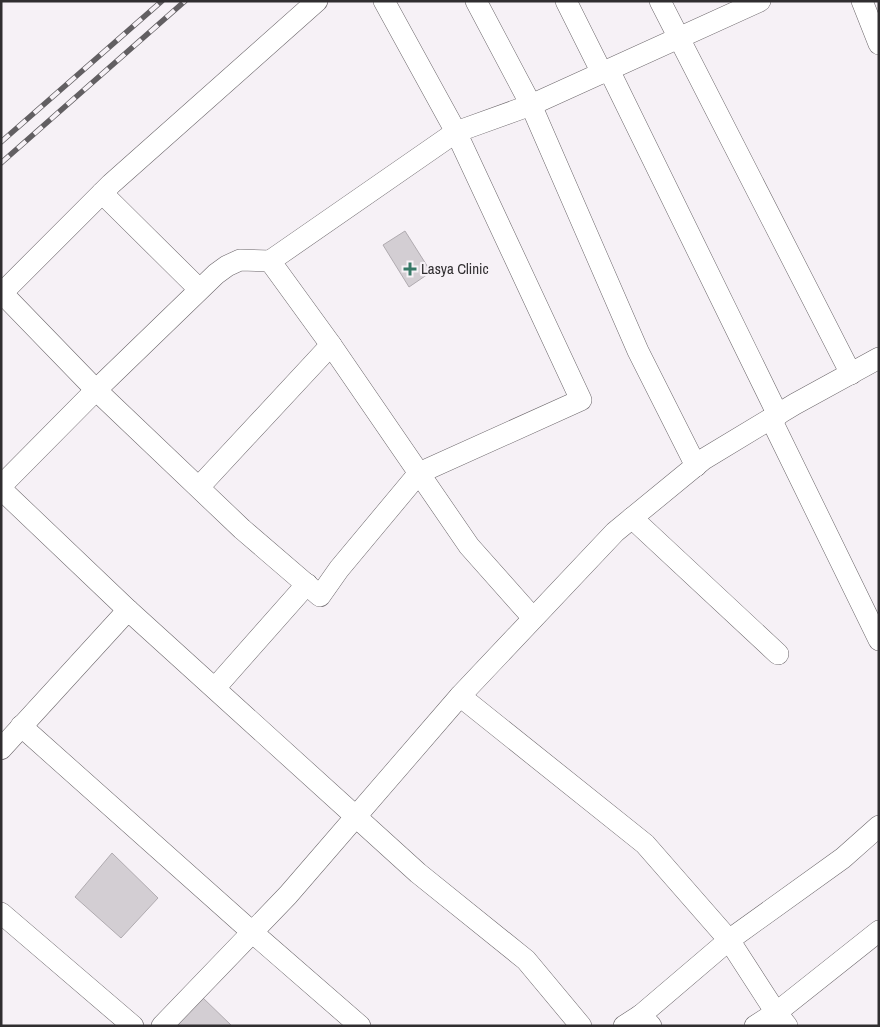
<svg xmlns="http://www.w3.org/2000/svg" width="880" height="1027" viewBox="0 0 880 1027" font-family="'Archivo Narrow',sans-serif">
	<rect width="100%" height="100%" fill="#f6f1f6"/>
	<g fill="#d3ced3" stroke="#b0abb0">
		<path d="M405 231 431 272 409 287 383 245Z"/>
		<path d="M112 853 158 898 121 938 75 897Z"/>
		<path d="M202 997 232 1026H176Z"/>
	</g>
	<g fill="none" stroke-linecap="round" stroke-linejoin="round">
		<defs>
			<g id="minor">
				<path d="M317 1 111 184 2 293 96 390 242 529 320 596 339 569 419 473 581 400 456 132 531 105 476 1"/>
				<path d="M384 1 456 132 270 261 331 345 469 546 533 618"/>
				<path d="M566 1 602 73"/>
				<path d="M660 1 851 374"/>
				<path d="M862 1 879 44"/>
				<path d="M609 70 778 415"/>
				<path d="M102 193 199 289"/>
				<path d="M771 419 879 640"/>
				<path d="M696 466 638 351 531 105 760 1"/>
				<path d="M1 486 96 390 216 274 227 266 240 260 270 261"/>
				<path d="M199 487 331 345"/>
				<path d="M1 489 128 610"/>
				<path d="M632 518 778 654"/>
				<path d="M215 688 307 584"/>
				<path d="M460 696 645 844 729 940 773 1008 787 1026"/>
				<path d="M21 726 252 932 360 1026"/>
				<path d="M1 749 128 610 418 873 526 960 581 1026"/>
				<path d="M1 913 133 1026"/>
				<path d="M162 1026 288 895 460 696 615 532 704 459 795 404 879 358"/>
				<path d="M624 1026 641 1015"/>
				<path d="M651 1026 641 1015 729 940 843 858 879 826"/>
				<path d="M755 1026 777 1012 879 931"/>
			</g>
		</defs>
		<use href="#minor" stroke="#6b666a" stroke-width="22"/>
		<use href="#minor" stroke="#fff" stroke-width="21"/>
		<defs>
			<g id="rail">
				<path d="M1 142 162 1"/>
				<path d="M1 163 185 1"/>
			</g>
		</defs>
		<use href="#rail" stroke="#625f62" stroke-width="5.5"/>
		<use href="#rail" stroke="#f6f1f6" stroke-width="4" stroke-dasharray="11" stroke-linecap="butt"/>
	</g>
	<path fill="#377867" stroke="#f6f1f6" stroke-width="2" d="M407.5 261.5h5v5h5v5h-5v5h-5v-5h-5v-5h5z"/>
	<g text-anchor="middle" stroke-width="4.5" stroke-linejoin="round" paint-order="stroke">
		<g font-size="15" fill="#302e30" stroke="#f6f1f6" text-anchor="start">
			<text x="421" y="274">Lasya Clinic</text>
		</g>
	</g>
	<rect width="880" height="1027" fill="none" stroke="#302e30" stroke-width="5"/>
</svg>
